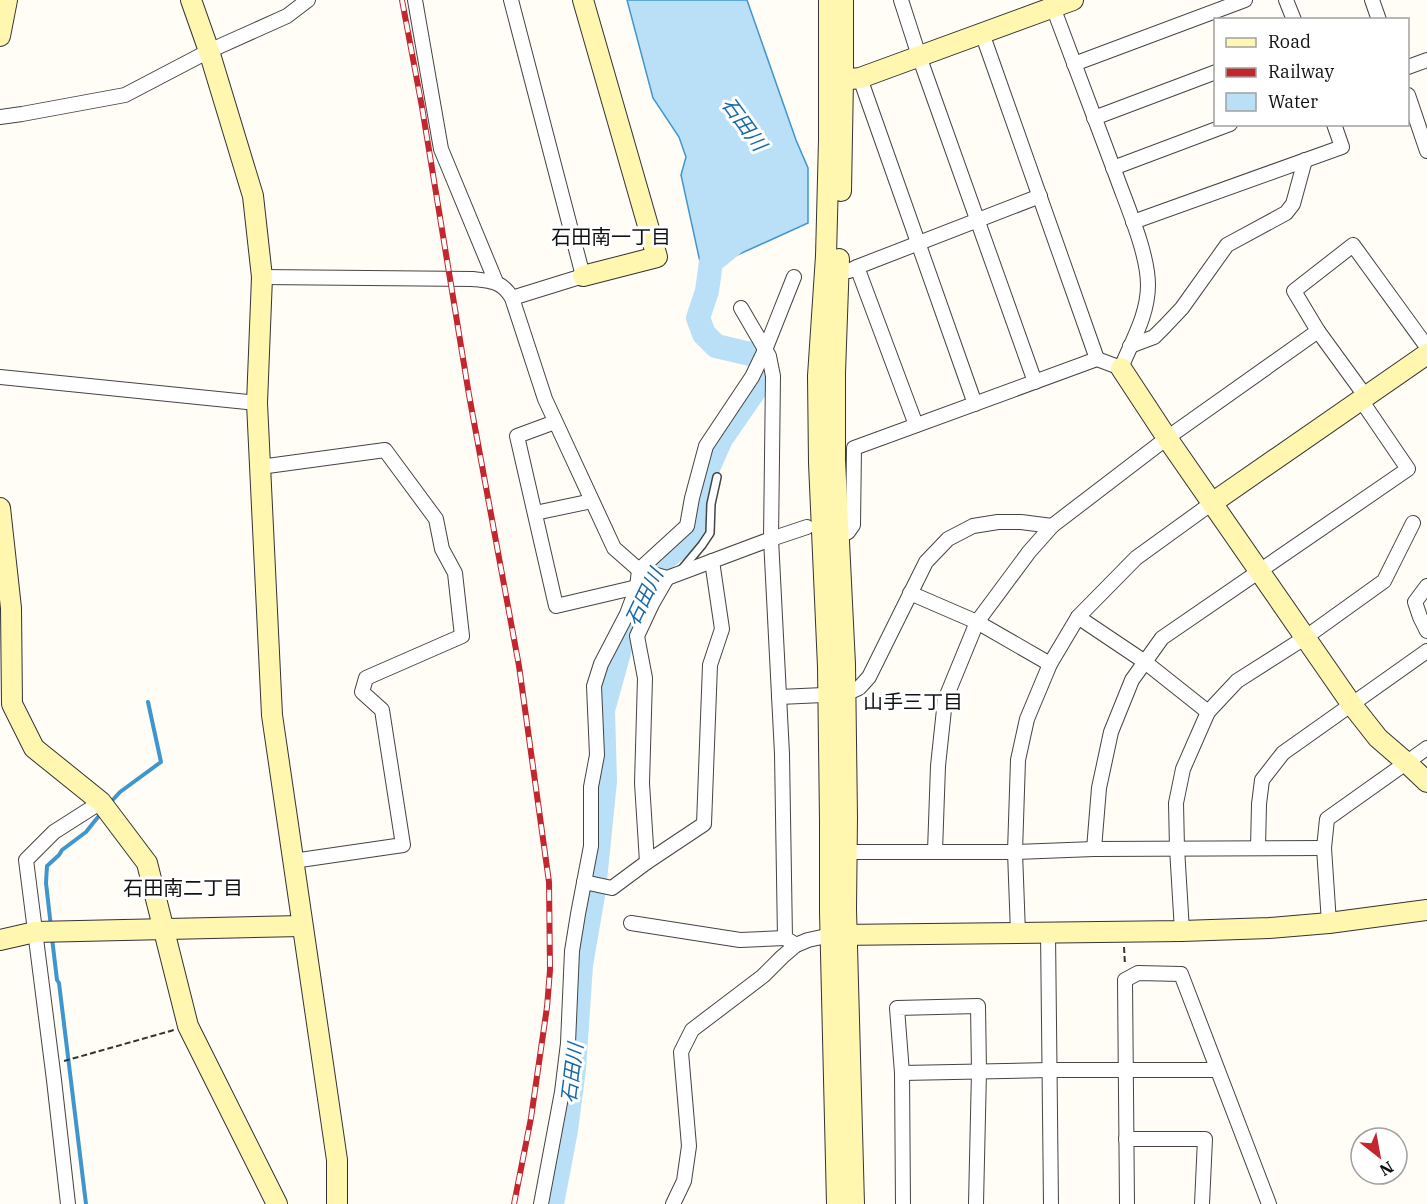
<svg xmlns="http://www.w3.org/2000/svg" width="1427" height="1204" viewBox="0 0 1427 1204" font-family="'IBM Plex Serif','Noto Sans JP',serif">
	<rect width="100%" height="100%" fill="#fffdf5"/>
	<path fill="#b9e0f7" stroke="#3f96cf" stroke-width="1.5" d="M627 0H747L796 140 808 168V223L702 271 681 175 686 157 679 137 653 98Z"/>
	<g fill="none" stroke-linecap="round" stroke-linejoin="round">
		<g stroke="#3f96cf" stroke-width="4">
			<path d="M109 804 120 792 161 762 148 702"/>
			<path d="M51 927 46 883 47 866 59 855 62 850 86 832 102 812"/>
			<path d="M52 938 57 980 59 983 86 1204"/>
		</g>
		<path stroke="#b9e0f7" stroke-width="24" d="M552 1204 566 1130 574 1069 581 965 594 890 605 781 603 710 621 645 660 562 695 535 704 477 721 439 763 378 759 356 716 346 704 334 698 318 707 291 711 262 732 245"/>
		<defs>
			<path id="lane" d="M682 569 702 545 710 533 711 504 717 477"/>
			<g id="street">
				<path d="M415 0 441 149 496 282"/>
				<path d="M511 0 583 276 512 298"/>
				<path d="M901 0 919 56 1035 382"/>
				<path d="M1286 0 1294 20"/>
				<path d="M1372 0 1379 20"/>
				<path d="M982 33 1097 359"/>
				<path d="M1074 64 1245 0"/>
				<path d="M1408 67 1427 60"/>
				<path d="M860 78 975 404"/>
				<path d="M1408 95 1427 151"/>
				<path d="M0 117 22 114 125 95 209 51 287 16 308 0"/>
				<path d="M1094 118 1216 72"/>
				<path d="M1113 168 1230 124"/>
				<path d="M1133 222 1342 147 1334 124"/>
				<path d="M857 267 1040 196"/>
				<path d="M849 271 857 267 916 425"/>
				<path d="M262 277 473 279C491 281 502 281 512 298L545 399 614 548 639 570 667 578 771 539 807 527"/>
				<path d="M741 308 769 356 773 376 771 539 782 754 785 938 796 945"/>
				<path d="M1130 346 1154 337 1165 326 1182 308 1227 245 1286 213 1293 204 1305 160"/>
				<path d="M0 377 257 403"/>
				<path d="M1366 397 1318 331 1294 291 1353 245 1427 347"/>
				<path d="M555 422 517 436 556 606 637 587"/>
				<path d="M260 467 385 450 436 519 442 549 455 573 462 636 366 678 362 692 382 710 403 845 293 861"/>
				<path d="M535 513 592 501"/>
				<path d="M840 536 848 532 853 525 854 448 1097 359 1121 368C1132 341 1148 315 1148 285 1148 253 1127 206 1116 175 1095 119 1074 63 1053 7"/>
				<path d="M667 578 652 604 637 636 645 678 642 783 647 862 704 824 710 665 722 629 712 561"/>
				<path d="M1427 586 1415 602 1420 617 1427 631"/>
				<path d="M910 593 977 622 1050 664"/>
				<path d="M1078 617 1145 662 1208 712"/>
				<path d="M779 697 846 694 859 688 869 677 926 562 948 539 973 526 998 522H1021L1052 526"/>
				<path d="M1258 848 1259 804 1262 780 1283 753 1427 651"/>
				<path d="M1094 849 1099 788 1111 732 1132 680 1162 638 1408 469 1361 400"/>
				<path d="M935 851 938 766 945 700 977 622 1029 552 1052 526 1167 438 1318 331"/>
				<path d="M847 852H1015L1094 849 1324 848"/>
				<path d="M584 882 612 888 647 862"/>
				<path d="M631 923 740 940 785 938"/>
				<path d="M1329 923 1324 848 1327 819 1427 748"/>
				<path d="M1182 931 1177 848 1176 803 1183 769 1208 712 1237 681 1306 637 1384 581 1413 523"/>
				<path d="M1048 932 1051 1204"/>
				<path d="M1018 933 1015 852 1018 760 1027 719 1050 664 1078 617 1136 558 1212 503"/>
				<path d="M902 1073 1049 1070H1216"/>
				<path d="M1126 1139H1205L1202 1204"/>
				<path d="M68 1204 54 1080 26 860 54 832 101 802"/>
				<path d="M541 1204 562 1092 568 1043 572 951 578 914 591 846V787L597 755 594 686 601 664 627 614 637 587 639 570 687 526 692 498 706 446 752 377 765 350 794 277"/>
				<path d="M673 1204 684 1181 689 1146 681 1052 692 1030 763 976 782 957 796 945 808 940 831 935"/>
				<path d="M903 1204 902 1073 897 1008 978 1006 979 1071 976 1204"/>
				<path d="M1127 1204 1125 980 1138 973 1181 974 1269 1204"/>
			</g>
			<g id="secondary">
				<path d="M191 0 209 51 253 196 262 277 257 403 272 715 337 1160V1204"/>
				<path d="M583 0 657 257 583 276"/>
				<path d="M829 0V140L826 256 818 376 819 463 828 667 830 821V912L837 1204"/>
				<path d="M0 36 7 0"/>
				<path d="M831 81 860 78 1073 0"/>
				<path d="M841 191 843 80V0"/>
				<path d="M839 259 835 373V460L845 664 847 818 846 909 854 1204"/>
				<path d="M1121 368 1167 438 1352 705 1378 738 1407 763 1427 782"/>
				<path d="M1212 503 1427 354"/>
				<path d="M0 508 11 608 12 704 34 748 101 802 147 863 188 1026 277 1204"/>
				<path d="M837 935 1182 931 1269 928 1329 923 1427 910"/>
				<path d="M0 940 35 932 302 926"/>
			</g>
		</defs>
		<use href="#lane" stroke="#444" stroke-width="10"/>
		<use href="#street" stroke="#444" stroke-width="16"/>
		<use href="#secondary" stroke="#333" stroke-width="22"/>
		<g stroke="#333" stroke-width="2" stroke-dasharray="6 3" stroke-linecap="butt">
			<path d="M1124 947 1125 965"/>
			<path d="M64 1061 174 1030"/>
		</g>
		<use href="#lane" stroke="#fff" stroke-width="7"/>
		<use href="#street" stroke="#fff" stroke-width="14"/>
		<use href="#secondary" stroke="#fff6b0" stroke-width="20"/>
		<defs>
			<path id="rail" d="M402 0 422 107 469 395 519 666 549 882 550 970 547 1007 531 1118 514 1204"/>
		</defs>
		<use href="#rail" stroke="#c4262e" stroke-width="6"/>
		<use href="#rail" stroke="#fff" stroke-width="4" stroke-dasharray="11" stroke-linecap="butt"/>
	</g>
	<g text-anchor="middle" stroke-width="6" stroke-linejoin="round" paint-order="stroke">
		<g font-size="20" font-style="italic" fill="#1768a6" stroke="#fff">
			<text transform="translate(744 124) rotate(54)" y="7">石田川</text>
			<text transform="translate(644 597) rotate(-64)" y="7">石田川</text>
			<text transform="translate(572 1073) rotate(-83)" y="7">石田川</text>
		</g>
		<g font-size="20" fill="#111" stroke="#fff">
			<text x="611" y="244">石田南一丁目</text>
			<text x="913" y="709">山手三丁目</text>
			<text x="183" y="895">石田南二丁目</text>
		</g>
	</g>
	<rect x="1214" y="18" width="195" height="108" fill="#ffffff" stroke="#a0a0a0" stroke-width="1.5"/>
	<rect x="1226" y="38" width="30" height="9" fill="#fff6b0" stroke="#a0a0a0" stroke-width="1.5"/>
	<text x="1268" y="48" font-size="18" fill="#111111">Road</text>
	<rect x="1226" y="68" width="30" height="9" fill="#c4262e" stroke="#a0a0a0" stroke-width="1.5"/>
	<text x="1268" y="78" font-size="18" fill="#111111">Railway</text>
	<rect x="1226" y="93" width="30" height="18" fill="#b9e0f7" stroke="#a0a0a0" stroke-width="1.5"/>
	<text x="1268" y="108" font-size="18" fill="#111111">Water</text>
	<g transform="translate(1379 1156) rotate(149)"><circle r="28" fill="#ffffff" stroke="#a0a0a0" stroke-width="1.5"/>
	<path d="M0-4.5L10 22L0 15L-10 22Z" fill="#c4262e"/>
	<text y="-9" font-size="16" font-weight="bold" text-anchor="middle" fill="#111111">N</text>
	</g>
</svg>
